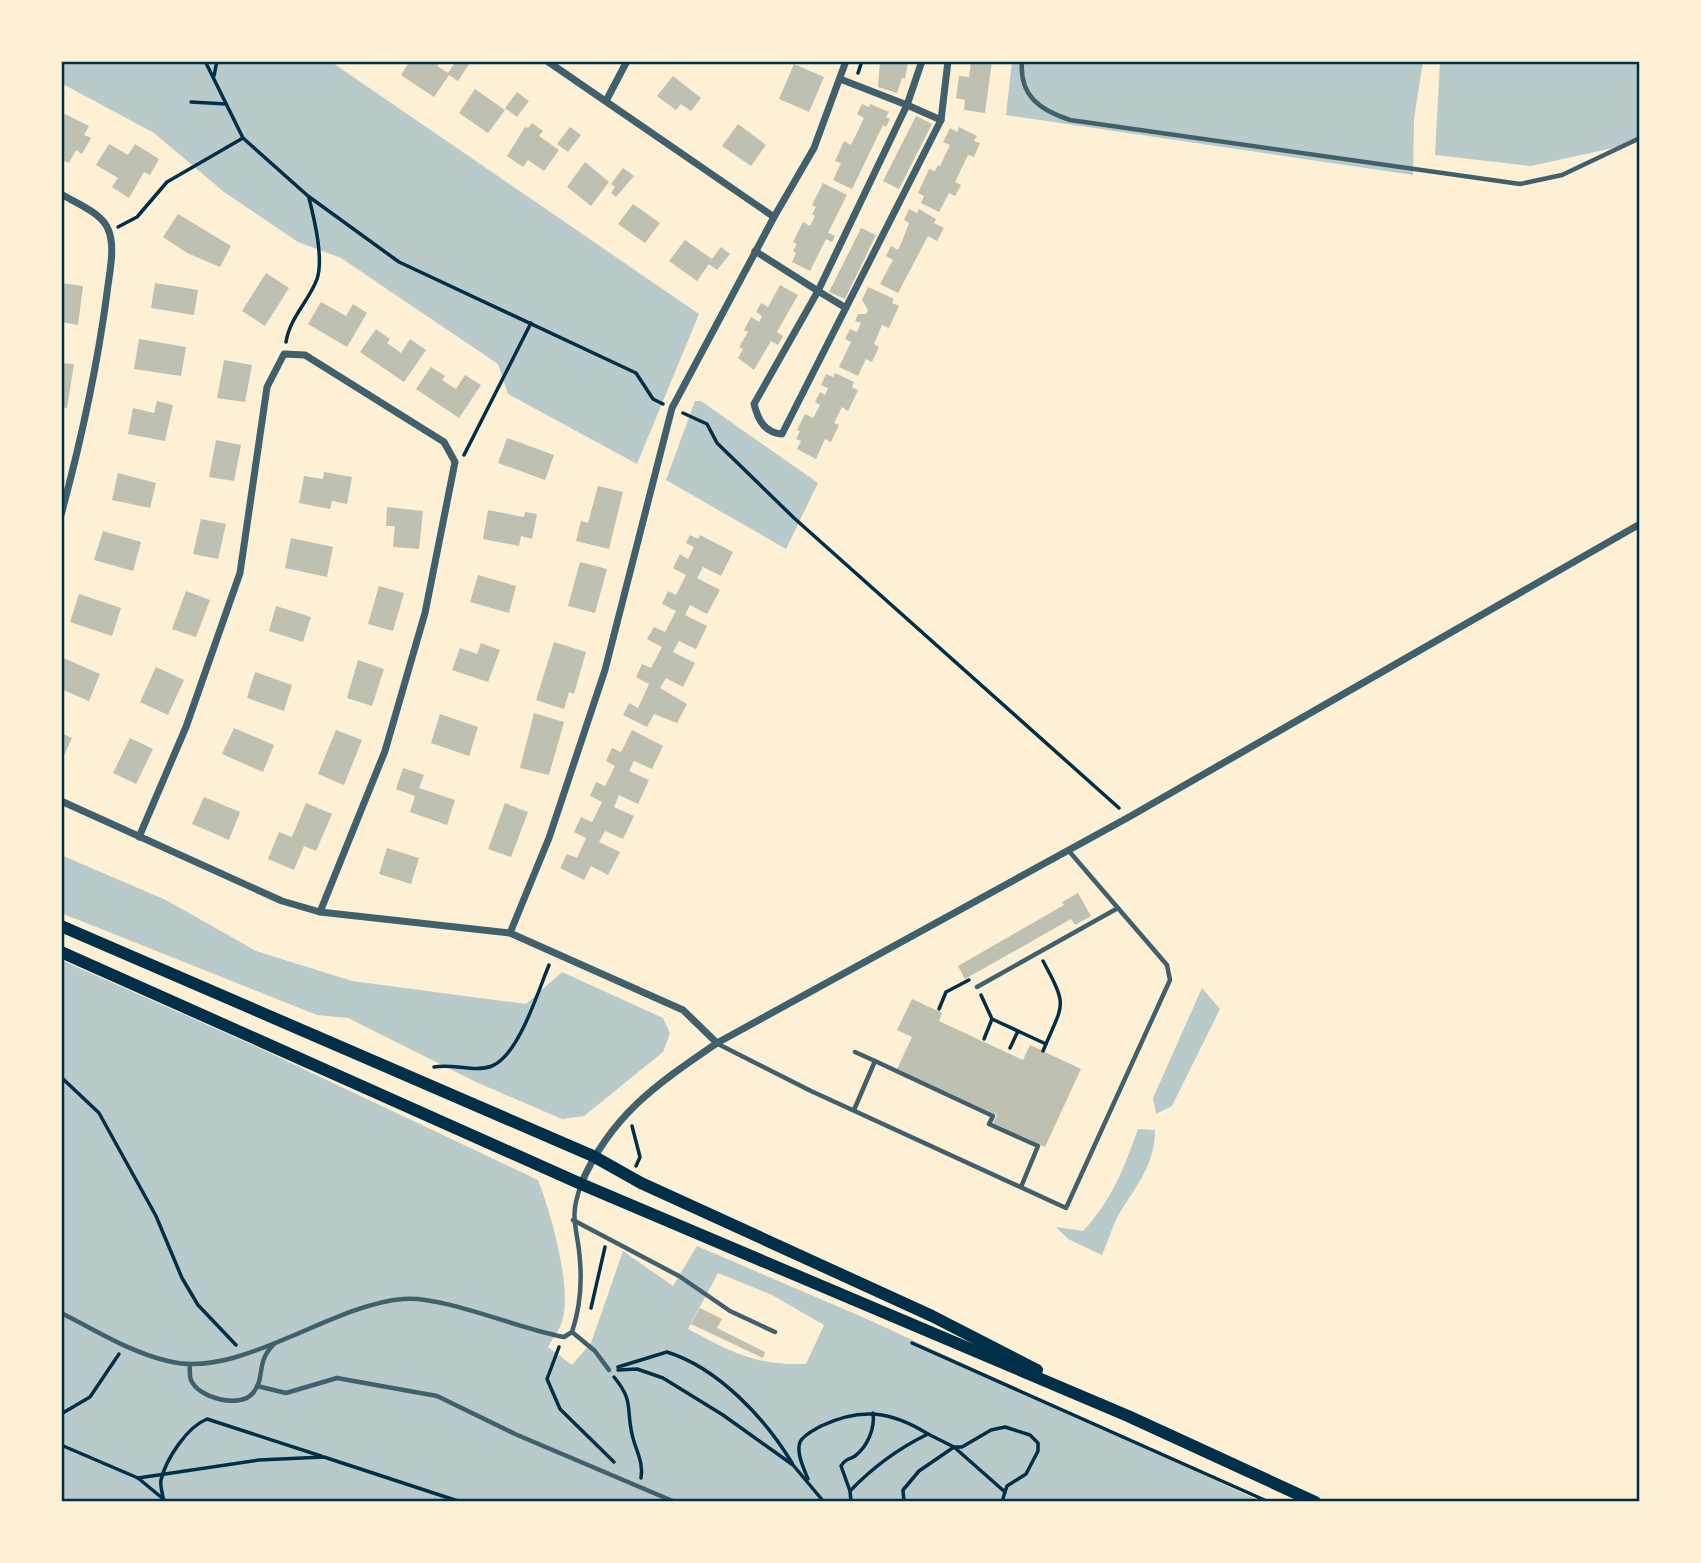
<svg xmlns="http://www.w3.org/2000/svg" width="1701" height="1563" viewBox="0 0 1701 1563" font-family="Cabin,sans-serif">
	<rect width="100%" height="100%" fill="#fdf0d5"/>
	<g fill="#b9caca" fill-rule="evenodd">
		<path d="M61 61H330L699 314 637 464 508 394 498 364 341 258 298 242 224 192 154 133 61 83Z"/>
		<path d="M1012 61H1423L1414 119 1413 175 1006 115Z"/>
		<path d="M1440 61H1640V128L1636 143 1531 166 1435 155Z"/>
		<path d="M695 401H701L818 483 786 549 666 480Z"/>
		<path d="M61 855 166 900 256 951 352 981 526 1004 562 972 663 1018 670 1033 663 1052 584 1116 562 1119 476 1082 348 1018 317 1015 61 913Z"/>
		<path d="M61 960 257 1047 538 1180C551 1213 571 1284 563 1318 561 1328 553 1338 548 1347L572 1365 591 1343 623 1251 673 1286 697 1246 867 1319 1262 1502H327L267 1499 265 1502H61ZM718 1273 772 1295 824 1325 806 1364C754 1365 733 1353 688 1329Z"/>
		<path d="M1202 988 1220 1009 1172 1106 1156 1114 1153 1098Z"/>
		<path d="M1138 1129 1155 1130C1155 1165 1136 1186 1119 1214 1112 1227 1108 1242 1102 1255L1068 1239 1056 1227 1083 1231C1112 1200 1124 1168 1138 1129Z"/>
	</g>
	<g fill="#bec0b2">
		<path d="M410 61H441L437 66 448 73 456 61H471L458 81 449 75 434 97 401 75Z"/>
		<path d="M880 61H908L905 79 902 78 897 93 878 87Z"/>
		<path d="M971 61H992L985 113 964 110 965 100 956 98 959 76 969 77Z"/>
		<path d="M794 64 824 77 809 112 779 99Z"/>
		<path d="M673 76 701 98 691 111 681 104 676 110 657 96Z"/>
		<path d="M475 89 505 110 488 133 459 113Z"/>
		<path d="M517 92 529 101 517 117 505 108Z"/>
		<path d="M862 104 869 107 870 104 889 112 886 117 890 119 886 127 883 125 852 189 833 180 841 163 835 161 844 141 851 145 864 118 857 114Z"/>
		<path d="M65 114 89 126 84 135 91 138 82 154 76 150 69 163 61 159V121Z"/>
		<path d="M916 116 932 124 899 189 883 181Z"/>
		<path d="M532 123 543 131 539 136 559 150 544 171 528 160 523 167 507 156 525 127 528 128Z"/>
		<path d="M738 124 766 145 751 166 722 146Z"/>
		<path d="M570 127 581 135 568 152 557 144Z"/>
		<path d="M959 127 977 136 974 141 980 143 974 157 968 155 955 182 961 185 955 196 949 193 939 212 921 203 924 196 918 193 929 169 935 171 938 165 940 166 950 145 943 142 950 128 957 132Z"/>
		<path d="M109 144 128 155 135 144 159 159 150 175 144 172 129 198 112 187 118 178 96 165Z"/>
		<path d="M585 162 609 182 591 206 567 187Z"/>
		<path d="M623 168 634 176 616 197 611 193 615 187 611 184Z"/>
		<path d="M823 183 847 195 828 233 835 236 832 242 826 239 810 271 792 262 796 253 793 251 797 244 793 242 803 222 810 226 815 216 812 214 816 207 812 205Z"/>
		<path d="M633 204 660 223 645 243 618 224Z"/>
		<path d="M909 209 917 213 919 209 936 219 934 223 944 228 937 241 928 236 898 293 880 284 893 260 886 256 891 246 898 250 903 239 909 223 904 220Z"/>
		<path d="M178 214 231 246 220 267 187 253 163 237Z"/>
		<path d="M861 228 876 235 845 299 829 292Z"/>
		<path d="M685 240 712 259 721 247 730 254 717 270 709 264 697 281 669 261Z"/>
		<path d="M266 273 289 288 265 326 242 311Z"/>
		<path d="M61 283 83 286 78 325 61 322Z"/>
		<path d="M155 283 198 290 194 315 151 308Z"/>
		<path d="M780 285 798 295 777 332 783 336 778 345 771 341 754 370 738 358 743 349 739 347 748 332 744 330 751 317 759 322 762 316 756 312 761 303 768 307Z"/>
		<path d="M868 287 894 299 892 303 899 306 889 328 882 325 874 344 879 347 872 362 866 359 858 376 839 367 851 342 845 339 850 329 857 332 861 323 855 321 858 314H866L868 310 862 300Z"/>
		<path d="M321 302 346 316 353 304 367 313 347 347 308 324Z"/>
		<path d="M376 329 390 339 387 343 401 353 410 339 426 350 404 382 360 352Z"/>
		<path d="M139 339 186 347 181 376 134 369Z"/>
		<path d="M224 360 252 365 245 402 217 398Z"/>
		<path d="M61 363 74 364 67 408 61 407Z"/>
		<path d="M431 367 445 376 442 380 456 389 465 375 481 385 459 418 416 389Z"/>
		<path d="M835 373 854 382 852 387 858 390 848 411 842 407 834 423 839 425 831 442 825 439 816 459 797 449 801 441 796 439 800 431 797 430 805 414 813 418 820 405 815 402 820 392 825 395 828 388 821 385 826 374 833 377Z"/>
		<path d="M157 401 173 405 165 441 128 434 133 408 154 413Z"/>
		<path d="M507 438 554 455 545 480 498 463Z"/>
		<path d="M216 440 241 445 234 481 209 477Z"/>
		<path d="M324 472 352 477 347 504 332 501 330 509 299 503 304 476 323 479Z"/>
		<path d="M118 473 156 483 150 508 112 500Z"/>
		<path d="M598 486 623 492 609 549 576 541 581 521 588 523Z"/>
		<path d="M387 507 423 511 419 549 393 547 395 526H386Z"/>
		<path d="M488 510 524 517 525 512 537 514 532 539 521 536 519 546 483 539Z"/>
		<path d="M201 519 226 524 218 559 193 554Z"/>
		<path d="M103 531 141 542 133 571 94 560Z"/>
		<path d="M690 535 698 539 700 535 733 552 721 576 703 567 697 578 720 590 707 614 690 605 685 615 707 626 696 649 679 641 673 652 695 663 683 687 666 678 660 688 687 704 677 723 654 714 647 727 623 715 629 703 638 708 649 684 636 677 642 664 651 668 662 647 647 639 654 627 665 632 676 611 662 604 668 591 676 595 686 575 673 568 680 554 688 559 694 547 686 543Z"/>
		<path d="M291 538 333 547 327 577 285 568Z"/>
		<path d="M580 562 607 569 595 613 568 606Z"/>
		<path d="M478 575 516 586 509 613 470 602Z"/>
		<path d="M379 586 404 593 393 631 368 624Z"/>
		<path d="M186 591 210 600 196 637 172 629Z"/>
		<path d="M79 594 121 608 112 636 70 622Z"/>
		<path d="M276 606 311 617 303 642 269 631Z"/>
		<path d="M554 642 586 652 574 694 569 692 564 709 536 700Z"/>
		<path d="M481 643 500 650 488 682 452 670 460 648 477 654Z"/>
		<path d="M61 657 100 674 89 701 61 689Z"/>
		<path d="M358 660 384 669 372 706 347 698Z"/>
		<path d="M156 667 184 680 168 715 140 702Z"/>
		<path d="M255 672 292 685 284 711 247 698Z"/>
		<path d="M534 713 564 722 549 775 520 768Z"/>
		<path d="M440 714 478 727 469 756 431 743Z"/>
		<path d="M234 728 274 745 263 772 222 754Z"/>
		<path d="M336 730 362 740 344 785 318 774Z"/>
		<path d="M632 730 663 746 652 769 634 761 629 771 649 780 638 804 619 795 614 807 634 816 623 839 605 831 599 842 620 852 608 875 591 866 584 880 560 868 567 854 577 858 586 838 574 832 581 817 592 822 602 802 590 796 596 782 605 786 615 766 606 761 612 748 621 752Z"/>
		<path d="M61 733 72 738 61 762Z"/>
		<path d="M130 738 153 749 136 784 113 773Z"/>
		<path d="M403 768 424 775 419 788 455 800 447 825 410 812 415 796 396 789Z"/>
		<path d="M204 797 240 812 229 840 192 824Z"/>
		<path d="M306 803 332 814 316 851 304 846 294 870 268 859 279 832 292 837Z"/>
		<path d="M505 803 528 812 511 857 488 849Z"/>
		<path d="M387 848 419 858 411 884 379 874Z"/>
		<path d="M1078 893 1091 916 1075 925 1071 919 965 979 958 966 1064 905 1062 902Z"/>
		<path d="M912 999 942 1013 939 1021 1023 1060 1030 1045 1081 1069 1045 1147 993 1123 997 1115 897 1069 912 1037 897 1030Z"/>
		<path d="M700 1308 722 1319 717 1328 765 1352 763 1358 691 1324Z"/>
	</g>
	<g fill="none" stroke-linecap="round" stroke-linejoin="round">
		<g stroke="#003049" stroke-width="3.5">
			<path d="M205 61 243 138 308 196 399 262 636 373 653 399 663 404"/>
			<path d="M858 73 862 61"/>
			<path d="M214 76 217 61"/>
			<path d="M191 102 226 104"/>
			<path d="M118 227 137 217 167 182 243 138"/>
			<path d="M286 342C290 317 309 301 317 279 324 258 314 218 309 198"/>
			<path d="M683 413 707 424 717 443 794 518 1119 808"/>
			<path d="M464 455 531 323"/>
			<path d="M1043 961C1069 1009 1063 1002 1043 1051"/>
			<path d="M981 995 992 1019 1046 1044"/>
			<path d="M939 1009 946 992 969 980"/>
			<path d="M984 1039 992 1019"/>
			<path d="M1010 1048 1018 1031"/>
			<path d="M434 1067C453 1063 474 1073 492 1066 519 1055 538 991 549 965"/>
			<path d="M61 1077 99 1113 156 1216 182 1278 198 1305 236 1345"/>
			<path d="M632 1126 640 1157 636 1166"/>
			<path d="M591 1308 605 1247"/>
			<path d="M912 1343 1269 1502"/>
			<path d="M559 1347 547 1379 560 1409 614 1462"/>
			<path d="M618 1367 667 1352C718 1368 765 1418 792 1463"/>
			<path d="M618 1370 637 1369 663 1378 723 1415 793 1465 824 1502"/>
			<path d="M614 1377C634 1401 626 1408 632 1434 635 1449 644 1462 641 1478"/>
			<path d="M61 1414 90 1397 119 1354"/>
			<path d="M61 1445 138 1478 167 1502"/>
			<path d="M138 1478 259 1460 324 1457 461 1502"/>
			<path d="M808 1479C804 1469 796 1453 800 1442 803 1435 814 1430 821 1426 861 1407 891 1411 928 1434"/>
			<path d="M850 1491 841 1466C846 1458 849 1460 855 1456 868 1446 875 1428 873 1413"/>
			<path d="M163 1497C162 1492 160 1485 161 1480 166 1459 187 1427 207 1419L321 1456"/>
			<path d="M851 1502 850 1491C873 1467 897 1449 928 1434L954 1447H962L991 1430 1005 1427 1030 1435 1038 1443V1451L1026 1474 1007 1486 1005 1492"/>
			<path d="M904 1502 903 1490 919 1471 954 1447 1005 1492 1002 1502"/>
		</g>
		<g stroke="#3f606c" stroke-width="4.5">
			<path d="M1022 61C1019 96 1040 110 1070 120L1520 184 1562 175 1640 138"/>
			<path d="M977 987 1118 908"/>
			<path d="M718 1044 811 1091 1066 1208 1170 980 1167 965 1068 850"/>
			<path d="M875 1061 993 1116 989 1124 1038 1146 1021 1187"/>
			<path d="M854 1110 875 1061 855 1052"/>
			<path d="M573 1220 679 1276 730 1311 775 1332"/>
			<path d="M61 1313C96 1330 129 1352 168 1361 239 1380 329 1305 403 1299 442 1295 519 1329 564 1337L572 1332C580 1308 582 1285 580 1261 578 1227 568 1220 581 1185"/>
			<path d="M572 1332 595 1351 609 1370"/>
			<path d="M190 1364C190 1368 189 1375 191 1380 198 1398 240 1409 253 1393 266 1377 255 1363 274 1344"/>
			<path d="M257 1386 286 1393 337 1378 437 1396 515 1434 675 1502"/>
		</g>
		<g stroke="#3f606c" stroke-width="7">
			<path d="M547 61 774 217"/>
			<path d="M840 79 907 105 922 61"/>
			<path d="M606 101 627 61"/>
			<path d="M61 194C76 203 102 213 108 229 116 247 109 274 107 293 97 369 81 441 61 515"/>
			<path d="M755 251 818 291 907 105 941 120"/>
			<path d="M846 308 818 291 754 404C758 419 764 433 782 434L941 120 948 61"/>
			<path d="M61 801 282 901 320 912 510 933 683 1010 717 1043"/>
			<path d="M139 837 186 727 240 573 267 387 284 354 305 355 444 442 455 462 425 613 385 751 320 912"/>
			<path d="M510 933 549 838 605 670 672 408 774 217 814 148 846 61"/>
			<path d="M581 1184C611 1115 657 1084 717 1043L1129 817 1640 524"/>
		</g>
		<g stroke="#003049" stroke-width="12">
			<path d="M61 926 593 1156 641 1183 932 1316 1037 1370"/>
			<path d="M61 952 581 1184 1128 1416 1315 1502"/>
		</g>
	</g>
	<rect width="1701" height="1563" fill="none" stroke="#fdf0d5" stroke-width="126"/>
	<rect x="63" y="63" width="1575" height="1437" fill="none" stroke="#003049" stroke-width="2.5"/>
</svg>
